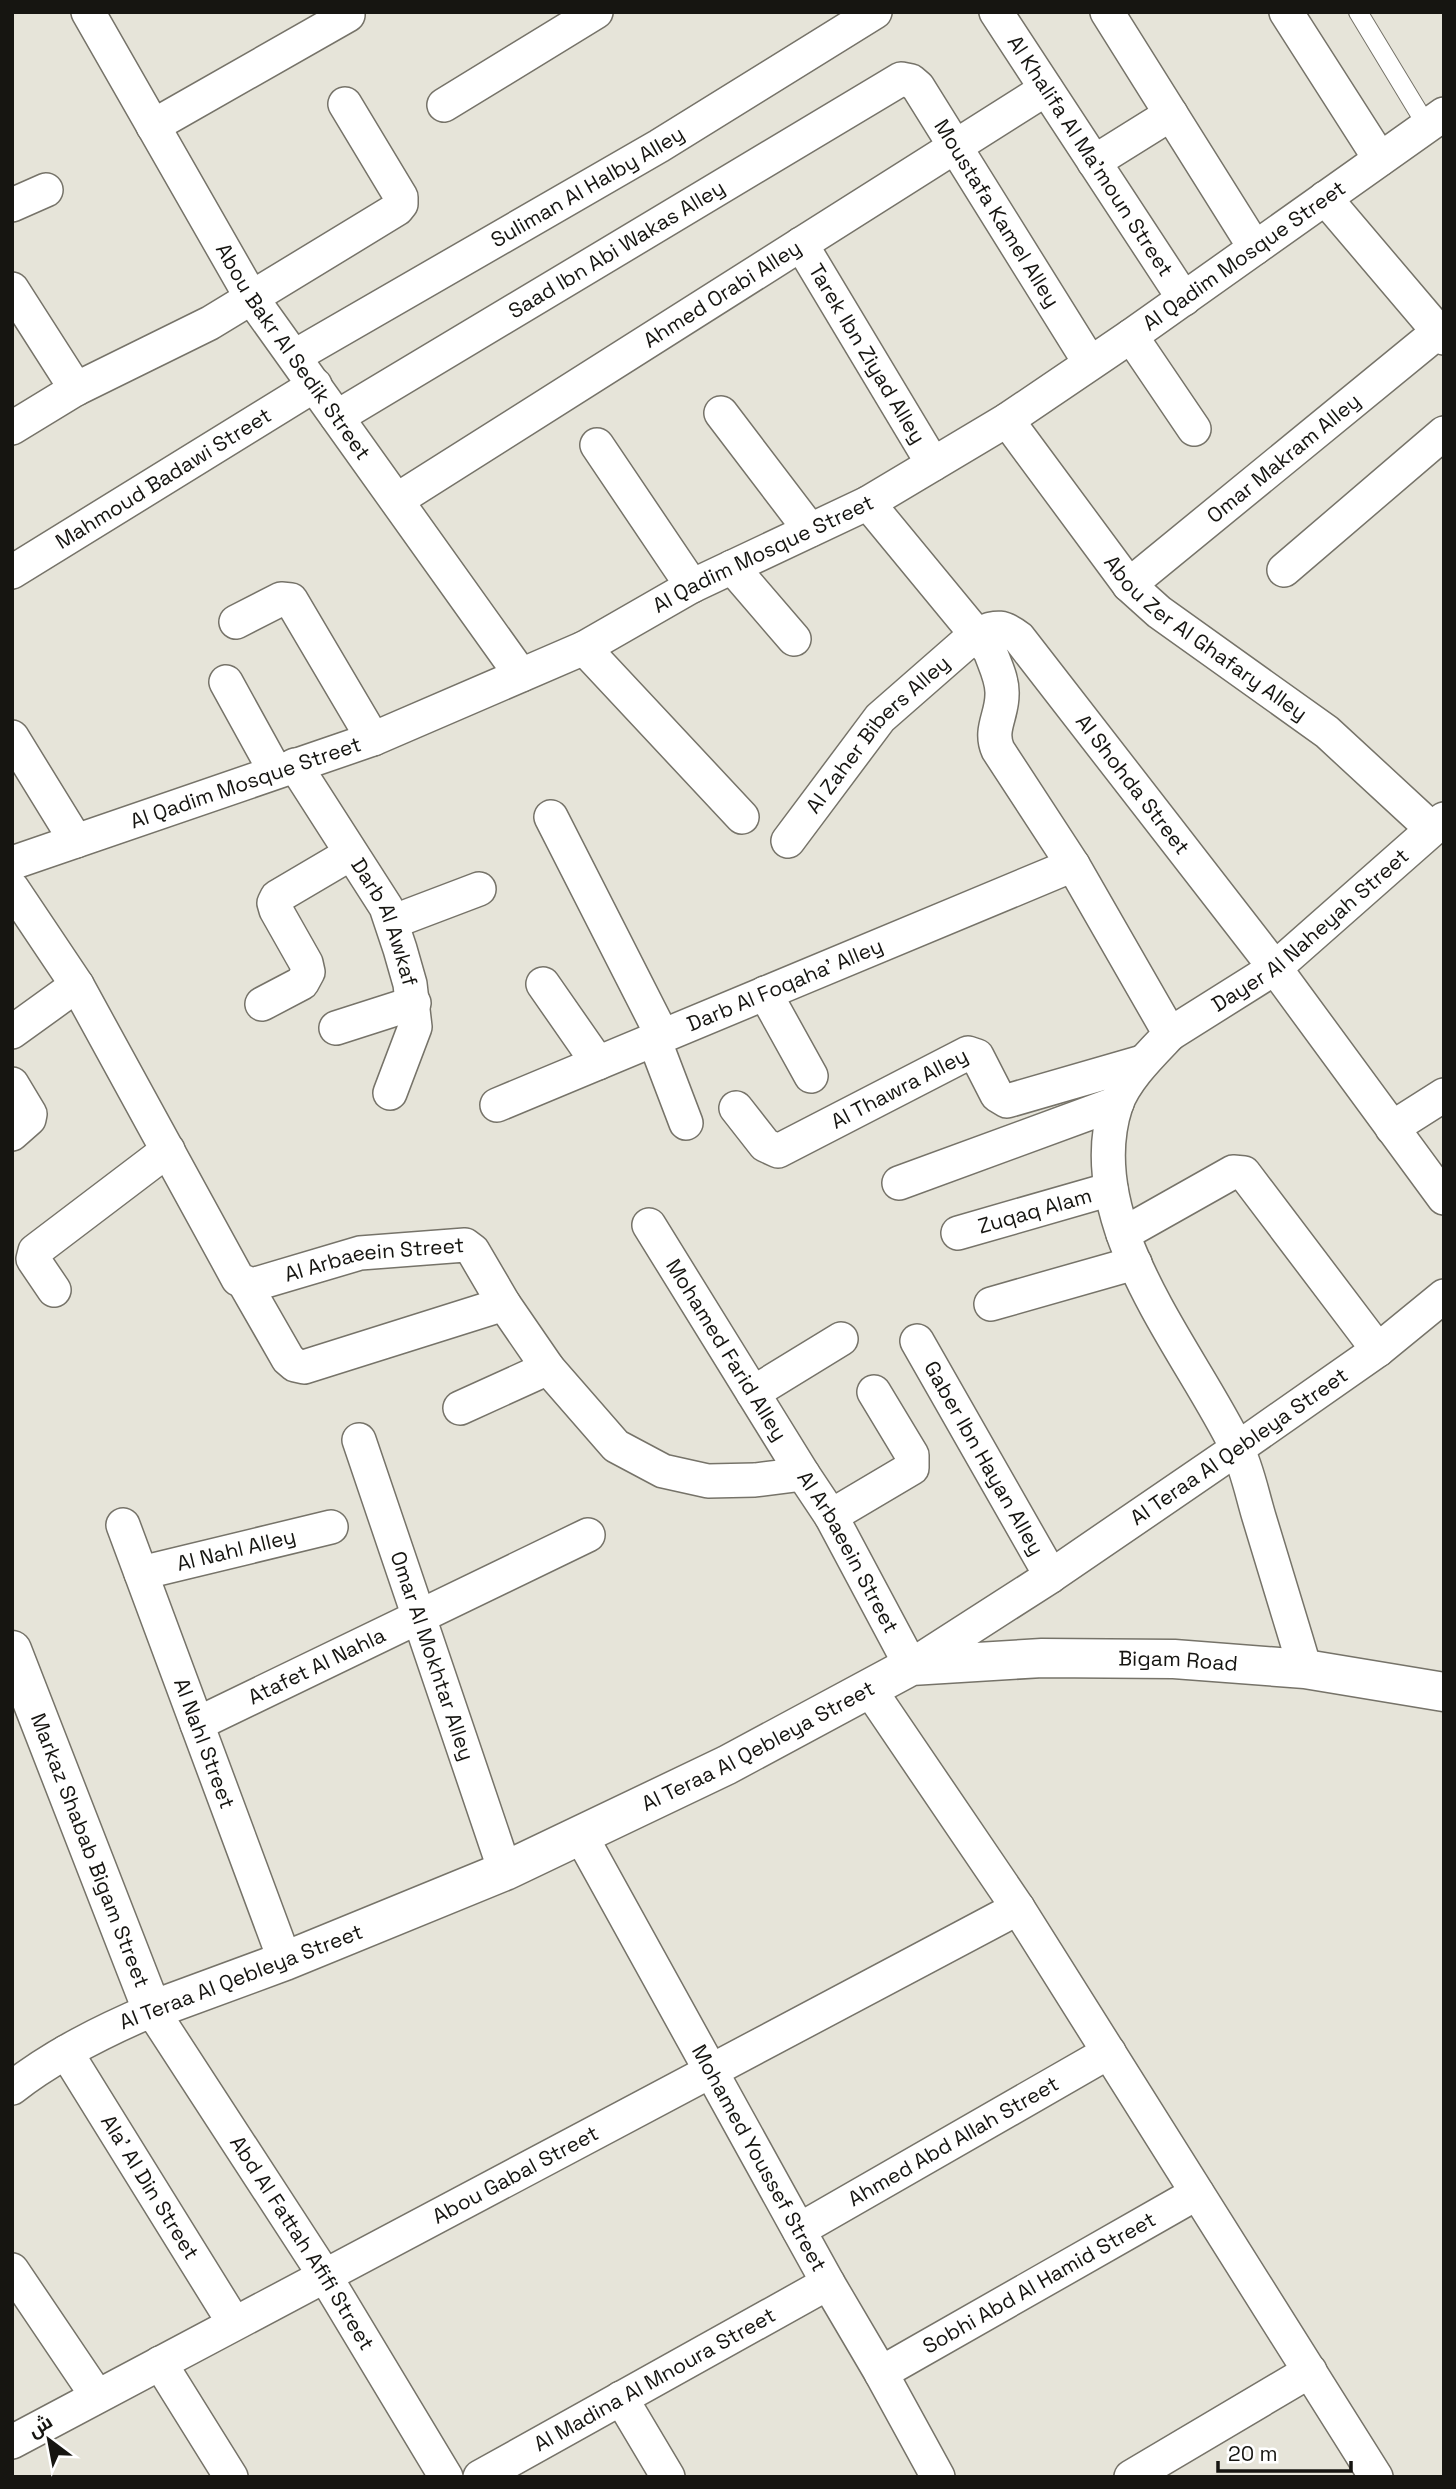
<svg xmlns="http://www.w3.org/2000/svg" width="1456" height="2489" viewBox="0 0 1456 2489" font-family="'Space Grotesk',Cairo,sans-serif">
	<rect width="100%" height="100%" fill="#e6e4d9"/>
	<g fill="none" stroke-linecap="round" stroke-linejoin="round">
		<defs>
			<path id="lane" d="M1358 12 1427 126"/>
			<g id="street">
				<path id="s1" d="M88 12 251 297 521 675"/>
				<path id="s2" d="M996 12 1184 299"/>
				<path d="M1107 12 1255 248"/>
				<path d="M1286 12 1380 159"/>
				<path d="M444 105 596 12"/>
				<path d="M153 126 348 15"/>
				<path d="M1094 162 1171 114"/>
				<path d="M1325 198 1444 338"/>
				<path d="M12 205 46 190"/>
				<path id="s3" d="M801 244 933 464"/>
				<path d="M12 289 76 389"/>
				<path d="M1131 336 1194 429"/>
				<path id="s4" d="M295 356 659 146 875 12"/>
				<path d="M721 413 810 530"/>
				<path id="s5" d="M337 417 901 79 911 81 918 87 1090 363"/>
				<path id="s6" d="M1007 420 1129 585 1159 612 1327 732 1432 829"/>
				<path d="M12 428 76 389 210 323 397 209 401 204V197L345 104"/>
				<path d="M597 445 692 586"/>
				<path id="s7" d="M397 500 1046 89"/>
				<path d="M868 503 990 651C995 665 1003 680 1002 695 1002 716 989 730 998 750L1073 865 1170 1034C1151 1054 1125 1079 1116 1105 1078 1222 1188 1348 1236 1446 1247 1467 1252 1494 1259 1517 1274 1567 1290 1618 1305 1669"/>
				<path d="M732 567 794 639"/>
				<path d="M1284 570 1444 433"/>
				<path id="s8" d="M12 572 315 385"/>
				<path id="s9" d="M1129 585 1438 332"/>
				<path d="M236 622 281 599 291 600 373 739"/>
				<path d="M584 648 742 817"/>
				<path d="M226 682 275 771"/>
				<path d="M12 737 76 841"/>
				<path id="s10" d="M295 765 386 907 400 949 410 984 415 1027 390 1093"/>
				<path d="M551 817 662 1035"/>
				<path id="s11" d="M788 841 880 718 976 634C997 627 1001 624 1019 638L1275 968 1444 1198"/>
				<path id="s12" d="M12 863 373 739 584 648 692 586 868 503 1007 420 1131 336 1444 114"/>
				<path id="s13" d="M12 888 77 985 238 1279 252 1285 360 1253 465 1245 473 1251 504 1304 548 1368 616 1446 663 1471 708 1481 755 1480 803 1474"/>
				<path d="M392 922 479 889"/>
				<path d="M543 984 598 1063"/>
				<path d="M765 993 811 1076"/>
				<path d="M262 1004 302 983 308 972 306 963 276 910 274 903 277 897 350 854"/>
				<path d="M336 1028 414 1003"/>
				<path d="M12 1032 77 985"/>
				<path id="s14" d="M1170 1034 1275 968 1444 819"/>
				<path d="M654 1039 686 1123"/>
				<path d="M12 1084 30 1114 29 1119 12 1134"/>
				<path id="s15" d="M497 1105 1073 865"/>
				<path id="s16" d="M736 1108 765 1145 778 1151 968 1053 977 1056 997 1095 1007 1101 1142 1062"/>
				<path d="M1392 1128 1444 1095"/>
				<path d="M899 1183 1117 1103"/>
				<path id="s17" d="M649 1225 803 1474 831 1516 911 1666 1051 1576 1238 1448 1378 1350 1444 1296"/>
				<path id="s18" d="M958 1233 1111 1189"/>
				<path d="M1123 1234 1233 1172 1244 1173 1378 1350"/>
				<path d="M245 1284 288 1359 295 1365 304 1367 504 1304"/>
				<path d="M54 1290 33 1259 35 1251 168 1150"/>
				<path d="M991 1304 1135 1263"/>
				<path id="s19" d="M917 1341 1051 1576"/>
				<path d="M753 1393 841 1339"/>
				<path d="M460 1408 548 1368"/>
				<path id="s20" d="M359 1440 505 1871"/>
				<path d="M831 1516 912 1468V1455L874 1392"/>
				<path id="s21" d="M123 1525 285 1961"/>
				<path id="s22" d="M141 1573 331 1527"/>
				<path d="M870 1690 1018 1908 1376 2477"/>
				<path id="s23" d="M197 1724 588 1535"/>
				<path id="s24" d="M581 1836 828 2283 881 2373 938 2477"/>
				<path id="s25" d="M66 2052 234 2323"/>
				<path id="s26" d="M12 2088C54 2055 103 2031 152 2010L325 2276 446 2477"/>
				<path id="s27" d="M799 2230 1109 2052"/>
				<path d="M12 2270 97 2396"/>
				<path d="M160 2363 231 2477"/>
				<path id="s28" d="M881 2373 1197 2193"/>
				<path d="M621 2398 668 2477"/>
				<path id="s29" d="M12 2442 1018 1908"/>
				<path id="s30" d="M480 2477 828 2283"/>
				<path d="M1131 2477 1310 2371"/>
			</g>
			<g id="secondary">
				<path id="s31" d="M12 1650 152 2010 285 1961 505 1871 727 1765 911 1666 1042 1658 1174 1659 1305 1669 1444 1692"/>
			</g>
		</defs>
		<use href="#lane" stroke="#767369" stroke-width="20"/>
		<use href="#street" stroke="#767369" stroke-width="36"/>
		<use href="#secondary" stroke="#767369" stroke-width="41"/>
		<use href="#lane" stroke="#fff" stroke-width="18"/>
		<use href="#street" stroke="#fff" stroke-width="33"/>
		<use href="#secondary" stroke="#fff" stroke-width="38"/>
	</g>
	<g text-anchor="middle" stroke-width="6" stroke-linejoin="round" paint-order="stroke">
		<g font-size="21" fill="#161511" stroke="#fff">
			<text dy="7" stroke="none"><textPath href="#s2" startOffset="172">Al Khalifa Al Ma'moun Street</textPath></text>
			<text dy="7" stroke="none"><textPath href="#s4" startOffset="338">Suliman Al Halby Alley</textPath></text>
			<text dy="7" stroke="none"><textPath href="#s5" startOffset="826">Moustafa Kamel Alley</textPath></text>
			<text dy="7" stroke="none"><textPath href="#s5" startOffset="326">Saad Ibn Abi Wakas Alley</textPath></text>
			<text dy="7" stroke="none"><textPath href="#s12" startOffset="1381">Al Qadim Mosque Street</textPath></text>
			<text dy="7" stroke="none"><textPath href="#s7" startOffset="385">Ahmed Orabi Alley</textPath></text>
			<text dy="7" stroke="none"><textPath href="#s1" startOffset="397">Abou Bakr Al Sedik Street</textPath></text>
			<text dy="7" stroke="none"><textPath href="#s3" startOffset="128">Tarek Ibn Ziyad Alley</textPath></text>
			<text dy="7" stroke="none"><textPath href="#s9" startOffset="200">Omar Makram Alley</textPath></text>
			<text dy="7" stroke="none"><textPath href="#s8" startOffset="178">Mahmoud Badawi Street</textPath></text>
			<text dy="7" stroke="none"><textPath href="#s12" startOffset="814">Al Qadim Mosque Street</textPath></text>
			<text dy="7" stroke="none"><textPath href="#s6" startOffset="298">Abou Zer Al Ghafary Alley</textPath></text>
			<text dy="7" stroke="none"><textPath href="#s11" startOffset="140">Al Zaher Bibers Alley</textPath></text>
			<text dy="7" stroke="none"><textPath href="#s12" startOffset="247">Al Qadim Mosque Street</textPath></text>
			<text dy="7" stroke="none"><textPath href="#s11" startOffset="513">Al Shohda Street</textPath></text>
			<text dy="7" stroke="none"><textPath href="#s10" startOffset="182">Darb Al Awkaf</textPath></text>
			<text dy="7" stroke="none"><textPath href="#s14" startOffset="175">Dayer Al Naheyah Street</textPath></text>
			<text dy="7" stroke="none"><textPath href="#s15" startOffset="312">Darb Al Foqaha' Alley</textPath></text>
			<text dy="7" stroke="none"><textPath href="#s16" startOffset="198">Al Thawra Alley</textPath></text>
			<text dy="7" stroke="none"><textPath href="#s18" startOffset="80">Zuqaq Alam</textPath></text>
			<text dy="7" stroke="none"><textPath href="#s13" startOffset="593">Al Arbaeein Street</textPath></text>
			<text dy="7" stroke="none"><textPath href="#s17" startOffset="147">Mohamed Farid Alley</textPath></text>
			<text dy="7" stroke="none"><textPath href="#s17" startOffset="908">Al Teraa Al Qebleya Street</textPath></text>
			<text dy="7" stroke="none"><textPath href="#s19" startOffset="135">Gaber Ibn Hayan Alley</textPath></text>
			<text dy="7" stroke="none"><textPath href="#s22" startOffset="98">Al Nahl Alley</textPath></text>
			<text dy="7" stroke="none"><textPath href="#s17" startOffset="383">Al Arbaeein Street</textPath></text>
			<text dy="7" stroke="none"><textPath href="#s20" startOffset="228">Omar Al Mokhtar Alley</textPath></text>
			<text dy="7" stroke="none"><textPath href="#s31" startOffset="1488">Bigam Road</textPath></text>
			<text dy="7" stroke="none"><textPath href="#s23" startOffset="133">Atafet Al Nahla</textPath></text>
			<text dy="7" stroke="none"><textPath href="#s21" startOffset="233">Al Nahl Street</textPath></text>
			<text dy="7" stroke="none"><textPath href="#s31" startOffset="1048">Al Teraa Al Qebleya Street</textPath></text>
			<text dy="7" stroke="none"><textPath href="#s31" startOffset="215">Markaz Shabab Bigam Street</textPath></text>
			<text transform="translate(241 1977) rotate(-21)" y="7">Al Teraa Al Qebleya Street</text>
			<text dy="7" stroke="none"><textPath href="#s27" startOffset="178">Ahmed Abd Allah Street</textPath></text>
			<text dy="7" stroke="none"><textPath href="#s24" startOffset="368">Mohamed Youssef Street</textPath></text>
			<text dy="7" stroke="none"><textPath href="#s29" startOffset="570">Abou Gabal Street</textPath></text>
			<text dy="7" stroke="none"><textPath href="#s25" startOffset="159">Ala' Al Din Street</textPath></text>
			<text dy="7" stroke="none"><textPath href="#s26" startOffset="438">Abd Al Fattah Afifi Street</textPath></text>
			<text dy="7" stroke="none"><textPath href="#s28" startOffset="182">Sobhi Abd Al Hamid Street</textPath></text>
			<text dy="7" stroke="none"><textPath href="#s30" startOffset="200">Al Madina Al Mnoura Street</textPath></text>
		</g>
	</g>
	<rect width="1456" height="2489" fill="none" stroke="#161511" stroke-width="28"/>
	<g transform="translate(49 2440) rotate(328)" stroke="#ffffff" stroke-width="5" paint-order="stroke">
	<path d="M0-5L12 26L0 18L-12 26Z" fill="#161511"/>
	<text y="-10" font-size="19" font-weight="bold" text-anchor="middle" fill="#161511">ش</text>
	</g>
	<path d="M1218 2461v10h133v-10" fill="none" stroke="#161511" stroke-width="3.5"/>
	<text x="1228" y="2461" font-size="21" fill="#161511" stroke="#ffffff" stroke-width="5" paint-order="stroke">20 m</text>
</svg>
